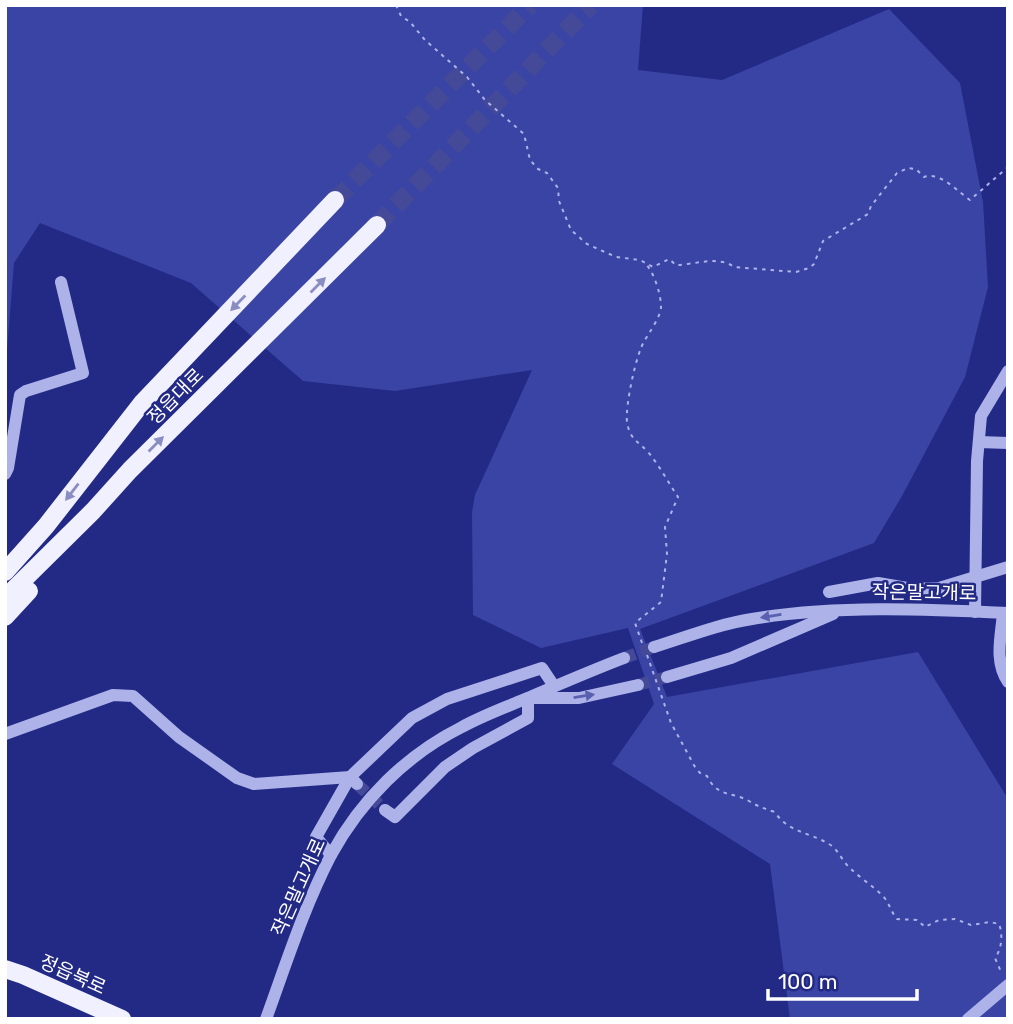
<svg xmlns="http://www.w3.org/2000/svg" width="1013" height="1024" viewBox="0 0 1013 1024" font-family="Rubik,'Noto Sans KR',sans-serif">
	<rect width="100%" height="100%" fill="#232a86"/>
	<path fill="#3a44a5" d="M5 5H643L638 70 722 80 889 9 960 83 983 202 988 287 965 377 902 496 874 543 640 629 667 697 918 652 1008 799V1019H790L770 864 612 764 654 704 628 628 541 648 473 615 472 512 475 495 532 370 395 391 303 381 191 283 40 223 14 263 5 375Z"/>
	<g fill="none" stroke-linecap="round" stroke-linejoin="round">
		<g stroke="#444a98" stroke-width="12" stroke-dasharray="12 6" stroke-linecap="butt">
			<path d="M624 658 654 647"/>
			<path d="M638 685 667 677"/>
			<path d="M357 784 385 810"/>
		</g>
		<g stroke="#444a98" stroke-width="18" stroke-dasharray="18 9" stroke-linecap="butt">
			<path d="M335 200 530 5"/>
			<path d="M377 225 591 5"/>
		</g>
		<g stroke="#adb2e9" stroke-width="2" stroke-dasharray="3.5 5" stroke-linecap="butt">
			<path d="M396 5 401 16 410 22 425 40 467 77 485 100 524 134 530 160 538 169 547 173 558 188 559 201 571 230 587 244 616 257 640 260 653 267 669 259 676 265C694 265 718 255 734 267L796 272 809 268 814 264 823 241 868 214 871 206 897 173 908 168 916 169 924 177C940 171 958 192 970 200L1008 167"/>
			<path d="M1008 130V144"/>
			<path d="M642 643 635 623 661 602 667 554 665 527 678 497C668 482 659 465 648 452 638 441 630 440 627 422 625 407 636 353 645 340 649 333 661 316 661 307 661 294 654 272 645 263"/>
			<path d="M647 655 671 723 695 767 700 773 707 776C718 798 731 791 749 801 757 806 765 809 775 812 787 832 809 832 829 844 838 849 842 861 850 868 860 878 873 886 883 896 890 904 891 912 897 919L917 920 925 927 939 920 955 919 971 925 990 922 999 924C1003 934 1002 949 995 958L1002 974"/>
		</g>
		<g stroke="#adb2e9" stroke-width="12">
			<path d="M979 442 1008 443"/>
			<path d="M5 474 8 468 20 395 26 391 83 373 61 282"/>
			<path d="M829 592 878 583 913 589 939 588 1008 567"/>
			<path d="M975 612 977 461 981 416 1008 371"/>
			<path d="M1003 613C1001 637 994 661 1008 682"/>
			<path d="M654 647C686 637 719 624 752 619 833 605 926 609 1008 613"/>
			<path d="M667 677 731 658 833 614"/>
			<path d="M532 698H579L638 685"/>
			<path d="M5 734 113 695 133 696 179 737 237 778 254 784 350 777 357 784"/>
			<path d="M385 810 395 817 445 767 473 748 528 718V698"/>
			<path d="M331 855 316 837 350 777 412 718 447 699 542 668 554 686"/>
			<path d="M266 1019C286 964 304 907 331 855 361 800 406 755 462 727 482 716 504 708 525 699 558 685 590 671 624 658"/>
			<path d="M968 1019 1008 985"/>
		</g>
		<g stroke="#f0f0fe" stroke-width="18">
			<path d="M5 572 46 526 142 403 335 200"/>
			<path d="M5 598 93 511 130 470 377 225"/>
			<path d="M5 617 29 591"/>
			<path d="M5 969 23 975 122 1019"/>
		</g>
	</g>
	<defs><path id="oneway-solid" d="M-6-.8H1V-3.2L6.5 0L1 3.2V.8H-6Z" transform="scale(1.75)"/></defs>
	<g fill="#8a8dc2">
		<use href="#oneway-solid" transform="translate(318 285) rotate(-45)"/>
		<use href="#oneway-solid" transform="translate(238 303) rotate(134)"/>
		<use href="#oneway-solid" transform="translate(156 444) rotate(-45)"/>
		<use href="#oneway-solid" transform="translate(72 492) rotate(128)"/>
	</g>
	<g fill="#5a60ae">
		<use href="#oneway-solid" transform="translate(771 616) rotate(171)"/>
		<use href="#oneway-solid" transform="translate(584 696) rotate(-9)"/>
	</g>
	<g text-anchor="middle" stroke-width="5" stroke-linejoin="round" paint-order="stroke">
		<g font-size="19" fill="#fff" stroke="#232a86">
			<text transform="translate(175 396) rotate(-45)" y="7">정읍대로</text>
			<text transform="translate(924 592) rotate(1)" y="7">작은말고개로</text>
			<text transform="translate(298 887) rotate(-66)" y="7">작은말고개로</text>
			<text transform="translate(73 974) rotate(24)" y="7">정읍북로</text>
		</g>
	</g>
	<rect width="1013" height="1024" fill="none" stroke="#ffffff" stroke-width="14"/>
	<path d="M768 989v10h149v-10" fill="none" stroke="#ffffff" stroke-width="3.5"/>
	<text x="778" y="989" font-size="21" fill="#ffffff" stroke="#232a86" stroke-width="5" paint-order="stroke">100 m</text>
</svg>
